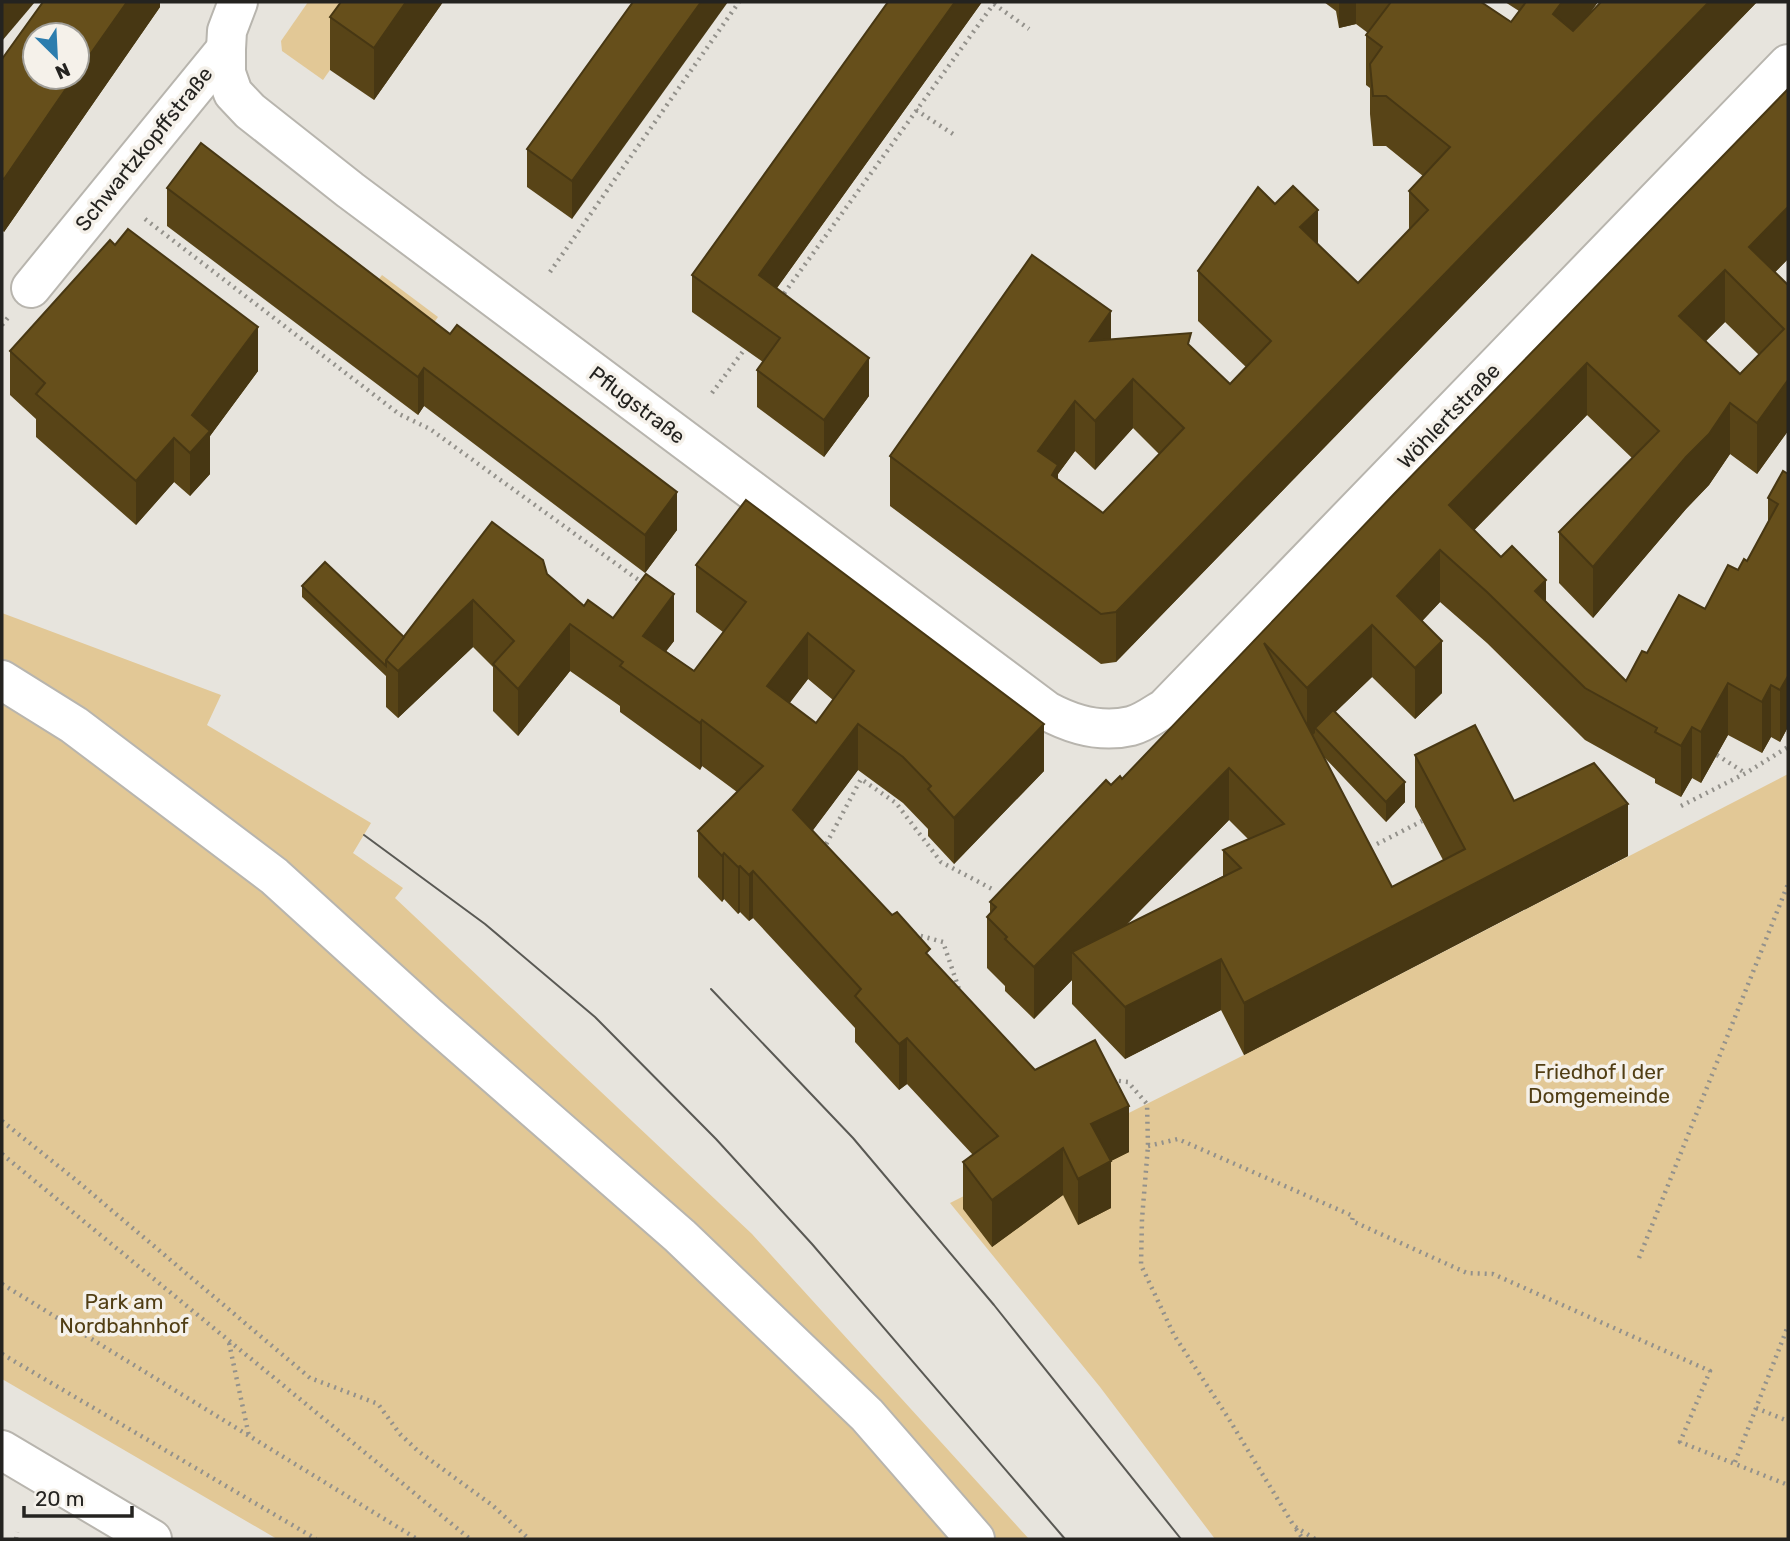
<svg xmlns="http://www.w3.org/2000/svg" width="1790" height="1541" viewBox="0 0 1790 1541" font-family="Rubik,sans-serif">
	<rect width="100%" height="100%" fill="#e7e4dd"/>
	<g fill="#e2c896">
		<path d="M308 2H377L323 80 282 51 281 41Z"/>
		<path d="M382 275 438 317 417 346 361 303Z"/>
		<path d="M2 613 221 695 207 725 371 823 353 853 403 888 395 898 752 1234 1029 1539H277L2 1379Z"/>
		<path d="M1788 774V1539H1215L1100 1387 950 1203 1244 1055Z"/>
	</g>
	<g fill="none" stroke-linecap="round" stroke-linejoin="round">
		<defs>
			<g id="minor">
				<path d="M238 2 227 31 226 49V73L233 93 250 111 350 190 1047 711C1073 725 1102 733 1131 726 1143 723 1155 714 1165 708L1788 64"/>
				<path d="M31 288 226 49"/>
				<path d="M2 680 74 725 274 876 427 1015 680 1236 867 1415 975 1539"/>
				<path d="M2 1450 152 1539"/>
			</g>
		</defs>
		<use href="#minor" stroke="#b8b5ae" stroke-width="42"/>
		<g stroke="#93918b" stroke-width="4.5" stroke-dasharray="2 5" stroke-linecap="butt">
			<path d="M994 4 1029 29"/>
			<path d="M916 110 953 134"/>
			<path d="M145 219 399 414 430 429 644 584"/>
			<path d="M550 272 739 2"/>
			<path d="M780 299 995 2"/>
			<path d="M2 325 10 315"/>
			<path d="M712 393 747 346"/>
			<path d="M1717 755 1745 773"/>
			<path d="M1681 806 1746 773 1788 747"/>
			<path d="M1377 844 1422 821"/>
			<path d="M823 850 861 779 896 803 941 862 992 889"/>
			<path d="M914 934 943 942 960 992"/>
			<path d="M1112 1080 1128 1082 1147 1104 1148 1146 1142 1219 1141 1265 1174 1335 1227 1416 1294 1526 1315 1539"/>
			<path d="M2 1121 77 1181 310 1378 378 1404 400 1434 418 1451 492 1505 529 1539"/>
			<path d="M1148 1146 1178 1139 1353 1216 1352 1221 1467 1273 1493 1274 1710 1371 1680 1442 1788 1485"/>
			<path d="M2 1154 470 1539"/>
			<path d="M1639 1258 1788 884"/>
			<path d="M2 1284 417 1539"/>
			<path d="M229 1343 249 1436"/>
			<path d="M2 1354 316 1539"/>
			<path d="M1756 1408 1788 1421"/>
			<path d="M1735 1462 1788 1326"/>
			<path d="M1296 1529 1303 1539"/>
			<path d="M16 1539 17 1532"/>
		</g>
		<use href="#minor" stroke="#fff" stroke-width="38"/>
		<g stroke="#5a5954" stroke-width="2">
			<path d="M364 835 485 924 595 1017 716 1139 812 1244 1065 1539"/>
			<path d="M711 989 853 1138 994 1305 1181 1539"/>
		</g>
	</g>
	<g fill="#584417" fill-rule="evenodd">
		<path d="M160 2V7L4 232 2 230V59Z"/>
		<path d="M341 2H443L374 100 330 70V17Z"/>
		<path d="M633 2 572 219 527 187V149Z"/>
		<path d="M888 2H982L777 288 869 396 824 457 757 407V370L763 362 692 312V275Z"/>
		<path d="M1324 2H1481L1511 22 1519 11 1505 2H1598L1589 14 1601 2H1757L1116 662 1101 664 890 506V456L1111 339 1191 347 1230 384 1246 367 1198 321V271L1318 245 1358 283 1409 230V191L1423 176 1386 146H1373L1370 114V88L1366 85V35L1368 33 1356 24 1339 28 1336 11ZM1133 428 1159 454 1103 513 1058 479V474L1075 451 1095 470Z"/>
		<path d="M1788 89V259L1775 272 1788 285V431L1757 474 1730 454 1709 485 1686 509 1593 618 1559 583V532L1632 458 1587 415 1474 530 1626 681 1647 653 1705 609 1747 561 1768 522V498L1788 474V727L1780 742 1771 737 1762 753 1728 735 1701 783 1692 778 1681 797 1655 783V779L1585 740 1487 643 1440 602 1422 621 1442 693 1415 719 1372 677 1335 712 1405 802 1386 822 1324 757 1392 887 1443 860 1415 807V755L1514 801 1628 856 1244 1055 1221 1010 1125 1059 1072 1004V980L1034 1019 1005 991V986L987 968V917L990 913V902L1111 785 1122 779ZM1725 322 1759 355 1740 374 1706 341ZM1229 820 1248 839 1223 850V876L1125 926Z"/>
		<path d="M167 188 677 530 645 573 424 406 418 415 167 226Z"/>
		<path d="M10 351 258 371 210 436V474L190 496 174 482 136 525 36 437V419L10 395Z"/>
		<path d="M492 522 547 574 584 606 613 618 674 641 666 651 694 671 723 632 696 612V565L1044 771 954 864 928 836V829L903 803 858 770 812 831 1035 1070 1129 1152 1111 1161V1208L1078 1225 1063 1195 992 1247 963 1209V1162L973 1155 907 1084 899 1090 855 1042V1028L753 918 749 921 740 912 738 914 724 899 722 902 698 877V831L737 792 702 766 700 770 620 712V706L570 671 518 736 493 711V667L473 647 398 718 386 707V676L302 597V586L404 637ZM808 679 833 700 816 723 789 703Z"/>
	</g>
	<g fill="#473713">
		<path d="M2 2H35L2 41Z"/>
		<path d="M127 2H160V7L4 232V179L74 77H77V73Z"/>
		<path d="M406 2H443L374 100V48Z"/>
		<path d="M701 2H728L572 219V181Z"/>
		<path d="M955 2H982L759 313V275Z"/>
		<path d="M1339 2H1356V24L1339 28Z"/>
		<path d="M1562 2H1598L1553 64V14Z"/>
		<path d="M1709 2H1757L1116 662V612Z"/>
		<path d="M1788 207V259L1751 297 1749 247Z"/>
		<path d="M1318 210V260L1300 227Z"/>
		<path d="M1725 270V322L1679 368V316Z"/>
		<path d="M1111 311V361L1090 341Z"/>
		<path d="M258 327V371L210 436V474L190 496V453L192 415Z"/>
		<path d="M869 358V396L824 457V420Z"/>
		<path d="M1587 363V415L1449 556V505Z"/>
		<path d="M424 368V406L418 415V377Z"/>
		<path d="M1133 379V428L1095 470V421Z"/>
		<path d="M1788 380V431L1757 474V423Z"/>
		<path d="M1075 401V451L1058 474V515L1038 451Z"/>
		<path d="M1730 403V454L1709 485 1686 509 1593 618V567Z"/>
		<path d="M174 438V482L136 525V481Z"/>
		<path d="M677 492V530L645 573V535Z"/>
		<path d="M1440 550V602L1397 648V596Z"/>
		<path d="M1546 580V632L1535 591Z"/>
		<path d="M674 594V641L643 682V636Z"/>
		<path d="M473 600V647L398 718V671Z"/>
		<path d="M570 624V671L518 736V689Z"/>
		<path d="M1372 625V677L1317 730 1315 728V733L1307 740V688Z"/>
		<path d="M808 633V679L767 733V686Z"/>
		<path d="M1442 641V693L1415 719V668Z"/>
		<path d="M1788 676V727L1780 742V690Z"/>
		<path d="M1728 683V735L1701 783V732Z"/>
		<path d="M1771 685V737L1762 753V702Z"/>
		<path d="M702 720V766L700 770V723Z"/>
		<path d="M858 724V770L793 857V810Z"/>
		<path d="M1044 724V771L954 864V818Z"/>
		<path d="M1692 727V778L1681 797V746Z"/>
		<path d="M1229 768V820L1086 966 1072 952V980L1034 1019V967Z"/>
		<path d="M1405 782V802L1386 822V802Z"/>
		<path d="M1628 804V856L1244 1055V1003Z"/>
		<path d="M724 853V899L722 902V856Z"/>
		<path d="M740 866V912L738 914V867Z"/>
		<path d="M753 871V918L749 921V875Z"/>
		<path d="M1221 959V1010L1125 1059V1007Z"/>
		<path d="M907 1038V1084L899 1090V1044Z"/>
		<path d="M1129 1106V1152L1091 1171V1124Z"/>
		<path d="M1063 1148V1195L992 1247V1200Z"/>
		<path d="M1111 1161V1208L1078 1225V1179Z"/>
	</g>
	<g fill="#664f1b" stroke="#473713" stroke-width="2" fill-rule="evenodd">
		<path d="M43 2H127L77 73V35H35V77H74L4 179 2 178V59Z"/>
		<path d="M341 2H406L374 48 330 17Z"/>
		<path d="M633 2H701L572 181 527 149Z"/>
		<path d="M888 2H955L759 275 869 358 824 420 757 370 780 338 692 275Z"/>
		<path d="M1391 2H1481L1511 22 1526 2H1562L1553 14 1573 31 1601 2H1709L1116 612 1101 614 890 456 1032 255 1111 311 1090 341 1191 333 1188 344 1230 384 1271 341 1198 271 1258 187 1275 204 1293 186 1318 210 1300 227 1358 283 1428 210 1409 191 1450 147 1386 96H1373L1370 64 1382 47 1366 35ZM1133 379 1184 428 1103 513 1052 475 1058 465 1038 451 1075 401 1095 421Z"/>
		<path d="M1788 89V207L1749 247 1788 285V380L1757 423 1730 403 1709 434 1686 457 1593 567 1559 532 1659 431 1587 363 1449 505 1501 557 1512 546 1546 580 1535 591 1626 681 1642 651 1647 653 1679 595 1705 609 1728 565 1738 570 1744 559 1747 561 1778 504 1768 498 1783 471 1788 474V676L1780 690 1771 685 1762 702 1728 683 1701 732 1692 727 1681 746 1655 732 1657 728 1585 688 1487 592 1440 550 1397 596 1442 641 1415 668 1372 625 1307 688 1264 643 1392 887 1465 849 1415 755 1475 725 1514 801 1594 763 1628 804 1244 1003 1221 959 1125 1007 1072 952 1241 868 1223 850 1284 824 1229 768 1034 967 1005 939 1007 937 987 917 996 907 990 902 1106 780 1111 785 1120 776 1122 779 1394 494ZM1725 270 1784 329 1740 374 1679 316Z"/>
		<path d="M201 143 450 334 457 325 677 492 645 535 424 368 418 377 167 188Z"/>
		<path d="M128 229 258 327 192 415 210 431 190 453 174 438 136 481 36 394 45 383 10 351 110 240 115 245Z"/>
		<path d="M746 500 1044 724 954 818 928 789 931 786 903 757 858 724 793 810 892 915 897 912 930 949 926 953 1035 1070 1095 1040 1129 1106 1091 1124 1111 1161 1078 1179 1063 1148 992 1200 963 1162 998 1136 907 1038 899 1044 855 996 861 989 753 871 749 875 740 866 738 867 724 853 722 856 698 831 763 766 702 720 700 723 620 666 623 662 570 624 518 689 493 664 514 641 473 600 398 671 386 660 492 522 543 560 547 574 584 606 588 600 613 618 646 574 674 594 643 636 694 671 746 602 696 565ZM808 633 854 671 816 723 767 686Z"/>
		<path d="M325 562 404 637 386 660V666L302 586Z"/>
		<path d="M1333 710 1405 782 1386 802 1315 728Z"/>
	</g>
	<g text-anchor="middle" stroke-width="7" stroke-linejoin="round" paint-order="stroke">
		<g font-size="21" fill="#242320" stroke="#f5f1ea">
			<text transform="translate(144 149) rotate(-51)" y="7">Schwartzkopffstraße</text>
			<text transform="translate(637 405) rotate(37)" y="7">Pflugstraße</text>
			<text transform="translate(1449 416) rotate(-46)" y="7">Wöhlertstraße</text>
		</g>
		<g font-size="21" fill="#513e14" stroke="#f5f1ea">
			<text x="1599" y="1079">Friedhof I der<tspan x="1599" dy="24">Domgemeinde</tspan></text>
			<text x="124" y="1309">Park am<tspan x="124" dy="24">Nordbahnhof</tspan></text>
		</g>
	</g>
	<rect width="1790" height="1541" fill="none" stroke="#242320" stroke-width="7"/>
	<g transform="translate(56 56) rotate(156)"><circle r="33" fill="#f5f1ea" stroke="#a19f99" stroke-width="2"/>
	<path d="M0-5L12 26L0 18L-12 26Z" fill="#2c7dae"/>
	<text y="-10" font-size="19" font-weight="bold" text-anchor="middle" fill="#242320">N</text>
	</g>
	<path d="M24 1506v10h108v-10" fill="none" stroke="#242320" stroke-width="3.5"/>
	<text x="35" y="1506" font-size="21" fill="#242320" stroke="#f5f1ea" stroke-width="5" paint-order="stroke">20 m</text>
</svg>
